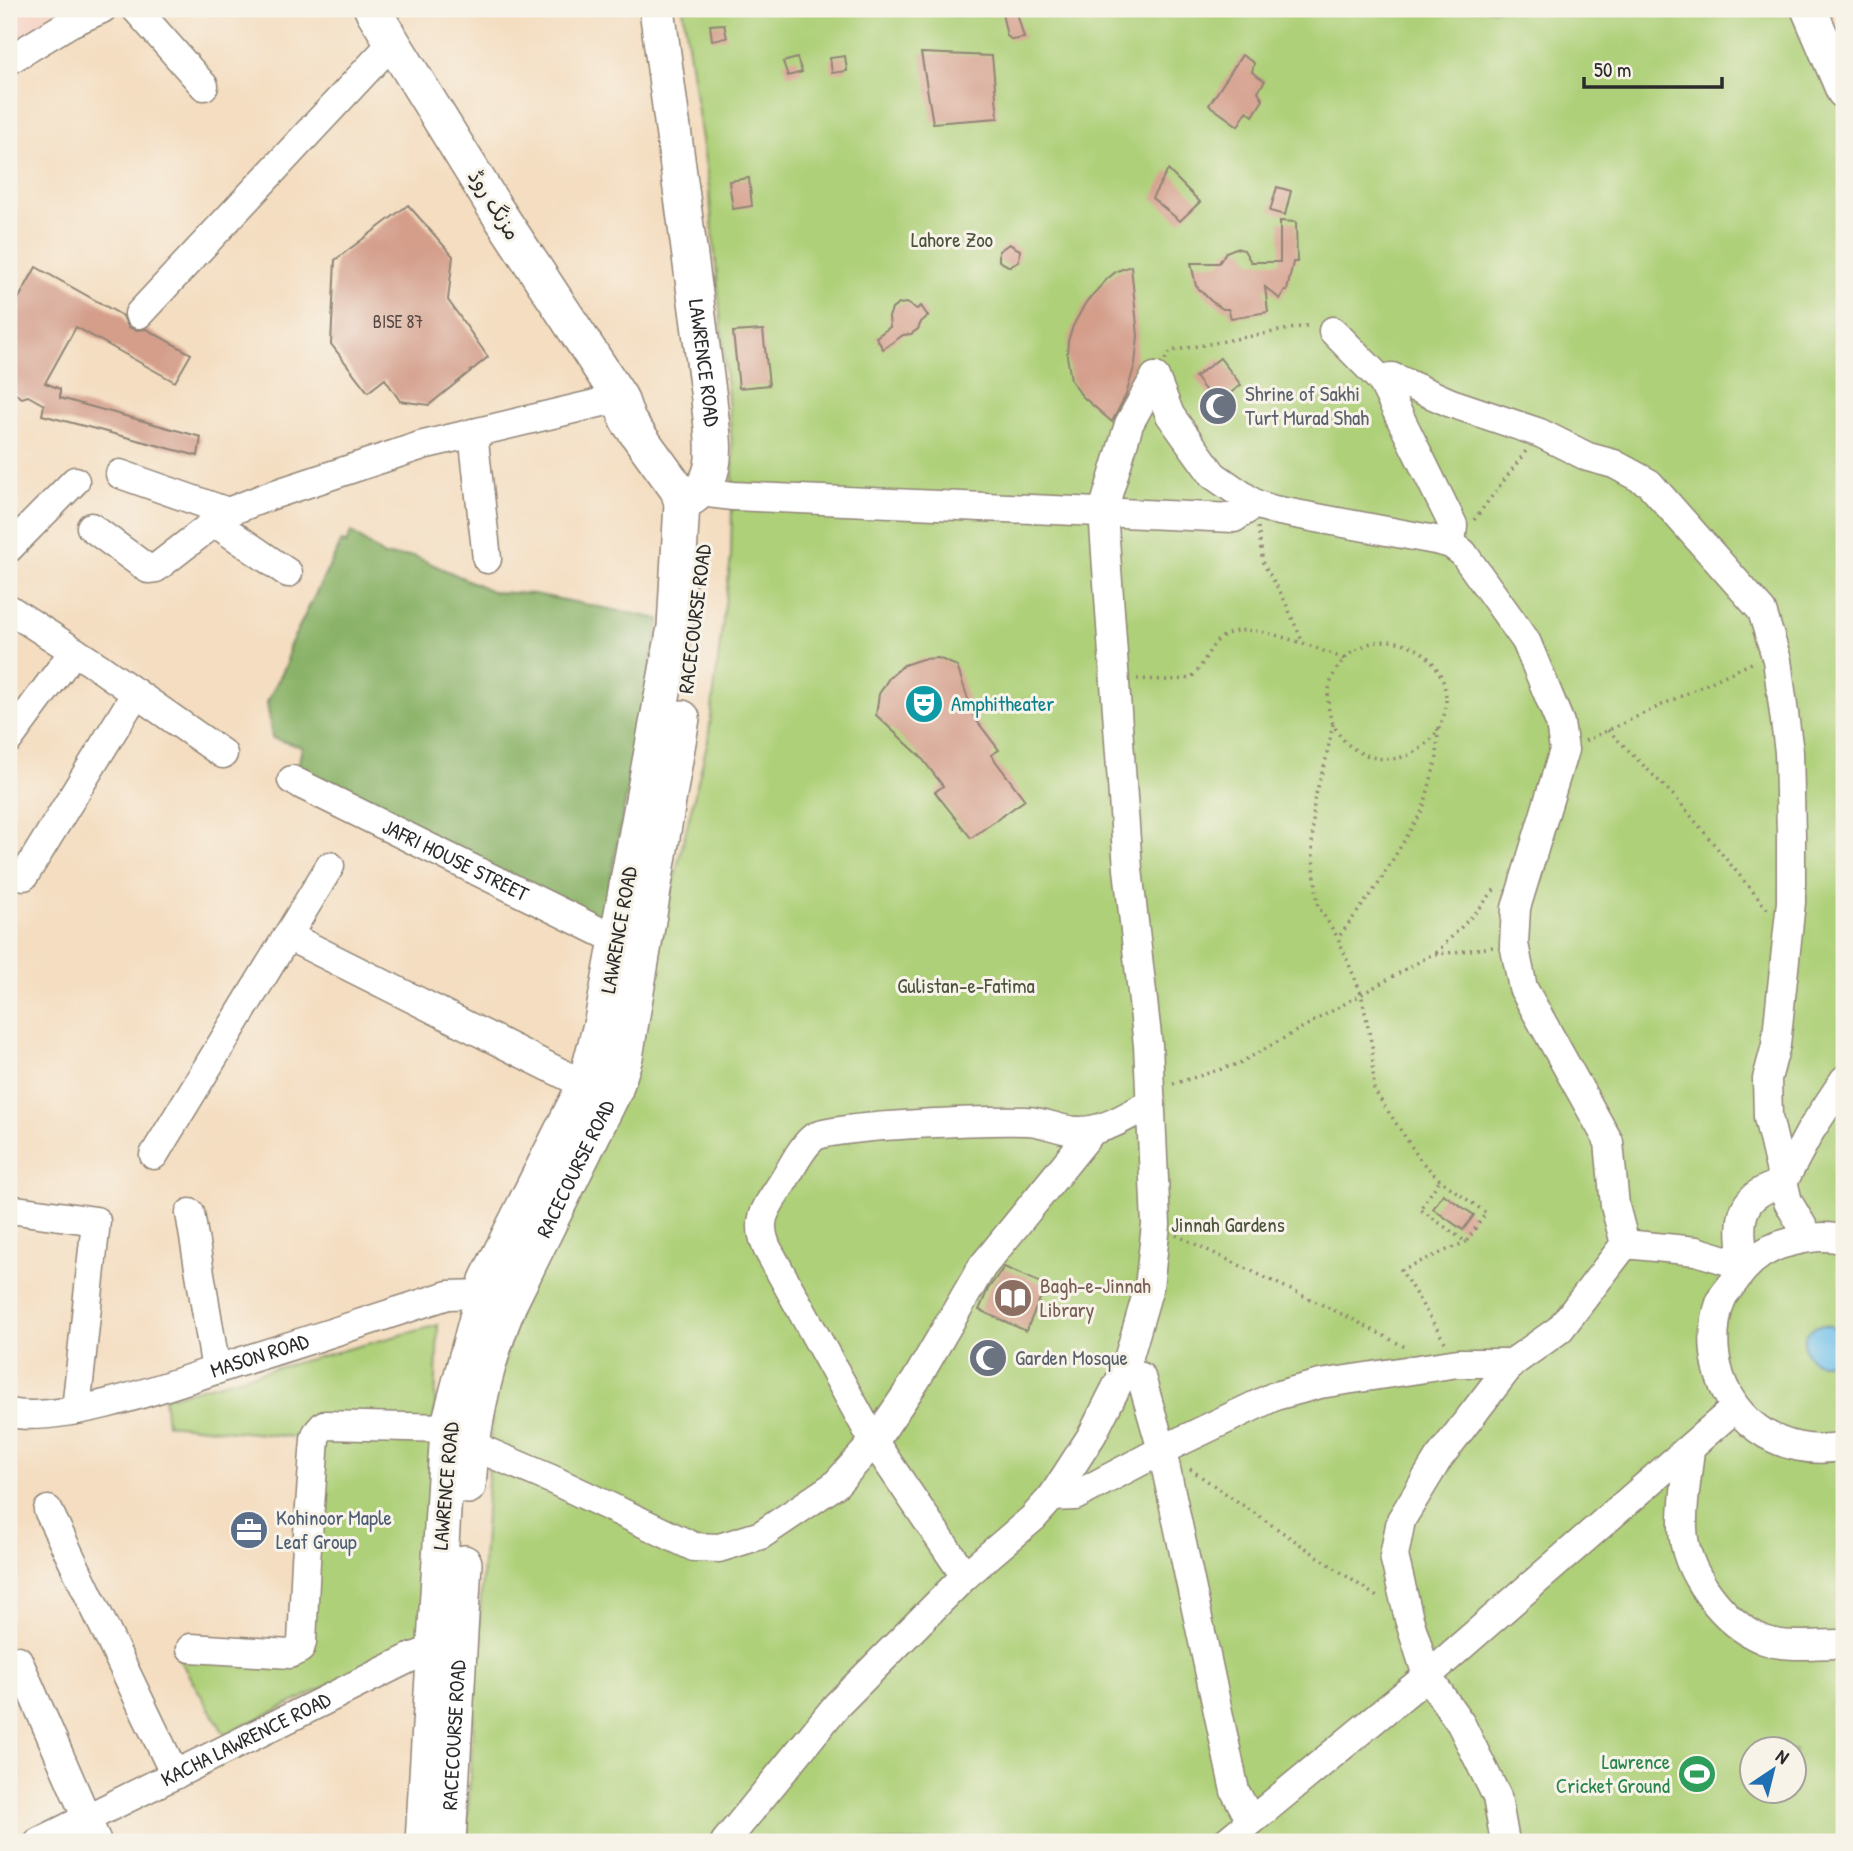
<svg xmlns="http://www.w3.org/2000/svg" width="1853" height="1851" viewBox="0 0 1853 1851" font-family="'Patrick Hand','Playpen Sans Arabic',sans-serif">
	<rect width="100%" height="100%" fill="#f7f3e8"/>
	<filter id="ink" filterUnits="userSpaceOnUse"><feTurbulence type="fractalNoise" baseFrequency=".0143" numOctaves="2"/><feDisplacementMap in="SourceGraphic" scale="14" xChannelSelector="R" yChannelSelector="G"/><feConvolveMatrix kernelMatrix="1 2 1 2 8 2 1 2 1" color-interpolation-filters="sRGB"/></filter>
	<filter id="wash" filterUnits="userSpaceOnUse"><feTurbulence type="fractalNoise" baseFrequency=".00686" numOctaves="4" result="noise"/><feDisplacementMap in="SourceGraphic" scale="28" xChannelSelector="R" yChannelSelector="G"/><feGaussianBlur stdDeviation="1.57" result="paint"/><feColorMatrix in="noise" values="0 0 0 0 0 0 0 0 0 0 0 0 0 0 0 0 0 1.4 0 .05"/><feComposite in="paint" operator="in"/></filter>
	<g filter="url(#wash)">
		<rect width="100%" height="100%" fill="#f4ddc0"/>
		<path fill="#f6d2c4" d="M9 9H77L19 40 9 28Z"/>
		<g fill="#aed078" stroke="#6c7e52" stroke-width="2" fill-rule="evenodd">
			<path d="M683 9H1798L1844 113V1842H466L493 1398 519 1311 656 954 708 740 731 557 733 455 709 188ZM1752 1750H1794V1792H1752Z"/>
			<path d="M438 1325 426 1639 225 1735 173 1649 225 1654 290 1653 312 1439 167 1424 164 1398Z"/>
		</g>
		<path fill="#8ab268" stroke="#5a6e4a" stroke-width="2" d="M351 532 384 556H414L494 592 534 594 660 619 602 925 297 772 302 747 272 738 267 702 287 663 289 647 342 541 346 544Z"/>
		<circle fill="#71c1ec" stroke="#4e768c" stroke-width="2" cx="1823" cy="1344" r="19"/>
		<g id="blocks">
			<g fill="#d49e8b">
				<path d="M1001 9H1016L1024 38 1012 40 1007 36Z"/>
				<path d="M724 24 727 38 712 40 710 25Z"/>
				<path d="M921 53 992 56 998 118 933 123Z"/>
				<path d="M1242 55 1254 63 1252 72 1265 81 1258 91 1263 100 1253 116 1247 111 1238 126 1209 105Z"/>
				<path d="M845 56 847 71 832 73 830 58Z"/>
				<path d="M797 58 802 72 788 76 783 62Z"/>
				<path d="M1168 170 1200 202 1180 221 1152 198Z"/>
				<path d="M749 178 752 206 733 209 729 181Z"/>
				<path d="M1277 187 1291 191 1285 215 1270 211Z"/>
				<path d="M408 205 453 256 448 300 488 357 429 405 400 401 385 379 368 392 331 344 335 260Z"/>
				<path d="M1280 221 1296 222 1297 262H1293L1287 291H1284L1280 299 1265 287 1268 312 1231 318 1228 309H1223L1211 301 1196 286 1191 263H1219L1226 252 1236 248 1244 250 1251 262H1280Z"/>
				<path d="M1009 244 1020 250 1019 261 1010 267 999 261V251Z"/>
				<path d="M1131 266 1138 336 1135 364 1126 395 1112 422 1082 396 1071 380 1067 356 1068 341 1073 326 1086 302 1107 279 1117 271Z"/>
				<path d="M36 267 123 316 128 327 136 330 146 329 191 354 175 382 76 327 45 383 60 389V398L201 437 198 456 42 415 44 405 28 396 22 398 9 390V316Z"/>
				<path d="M907 303 917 309 921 306 928 316 921 322 918 329 911 334 903 335 883 349 876 337 890 327 889 317 892 309 899 304Z"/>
				<path d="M763 330 769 385 739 388 733 332Z"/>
				<path d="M1220 358 1241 385 1216 404 1195 377Z"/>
				<path d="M938 658 957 666 974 717 999 750 991 755 1025 800 971 838 935 792 943 786 920 756 876 715 879 694 889 678 904 665 922 659Z"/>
				<path d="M1443 1194 1474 1215 1463 1230 1433 1209Z"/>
				<path d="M1004 1267 1046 1285 1026 1331 979 1310 988 1289Z"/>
			</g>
		</g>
	</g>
	<g filter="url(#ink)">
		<use href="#blocks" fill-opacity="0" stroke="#908476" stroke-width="2"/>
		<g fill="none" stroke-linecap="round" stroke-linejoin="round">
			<defs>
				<g id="minor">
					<path d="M136 9 204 86"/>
					<path d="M9 60 70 23 102 9"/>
					<path d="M139 314 394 41"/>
					<path d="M1333 331 1382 381"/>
					<path d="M1155 377 1170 415 1213 475 1255 504"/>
					<path d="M473 433 487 559"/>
					<path d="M120 474 228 512"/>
					<path d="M700 492 733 496 1234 518 1255 504 1274 510 1435 540 1451 544 1463 553 1526 641 1560 723 1564 750 1516 908 1514 944 1523 988 1609 1142 1615 1206 1625 1244"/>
					<path d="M214 522 288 573"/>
					<path d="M91 527 148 569 156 568 228 512 269 496 423 445 620 398"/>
					<path d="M1451 544 1453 525 1382 381 1392 377 1451 403 1540 433 1588 457 1614 464 1649 483 1762 611 1777 660 1789 752 1791 834V902L1776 1045 1767 1079 1768 1117 1788 1202 1809 1237"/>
					<path d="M9 548 75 481"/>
					<path d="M9 609 97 666 223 754"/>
					<path d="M9 739 74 651"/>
					<path id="s1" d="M292 780 617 940"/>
					<path d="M24 876 136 693"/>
					<path d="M288 936 585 1085 606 1087"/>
					<path d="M154 1155 330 866"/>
					<path d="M9 1209 96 1221 76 1410"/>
					<path d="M190 1213 216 1370"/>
					<path d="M1844 1240C1825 1234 1806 1238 1787 1243 1766 1248 1748 1262 1736 1279 1732 1285 1727 1290 1723 1296 1715 1313 1713 1335 1715 1353 1722 1418 1780 1460 1844 1446"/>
					<path d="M1125 1370 1141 1377 1162 1450 1235 1791 1251 1821"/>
					<path id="s2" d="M9 1413C66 1424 173 1384 230 1365 303 1342 375 1319 448 1295L483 1294 503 1302"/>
					<path d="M453 1445H471L551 1479 694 1547 719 1548 761 1535 835 1485 874 1442 916 1380 982 1267 1093 1130"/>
					<path d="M1690 1448C1688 1474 1682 1502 1683 1528 1684 1572 1724 1624 1764 1640 1789 1649 1818 1643 1844 1644"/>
					<path d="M1052 1497 1092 1435 1125 1370 1149 1287 1156 1225 1148 1045 1128 869 1103 511 1129 424 1155 377"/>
					<path d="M48 1510 175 1775"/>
					<path d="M965 1576 874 1442 767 1248C755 1220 766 1208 781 1185 791 1170 800 1148 814 1137 832 1125 995 1120 1026 1121 1044 1121 1060 1131 1078 1131 1104 1132 1129 1115 1151 1103"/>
					<path d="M191 1648 290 1654 300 1649 302 1642 306 1561 315 1439 317 1433 324 1425 448 1428"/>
					<path d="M9 1664 18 1660 97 1842"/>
					<path id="s3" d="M39 1842 410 1658 433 1650H454"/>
					<path d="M725 1842 837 1705 965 1576 1033 1518 1052 1497 1075 1496 1162 1450 1275 1396 1320 1384 1458 1363H1512L1560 1329 1625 1244 1696 1251 1745 1266C1739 1226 1734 1195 1782 1184L1811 1130 1844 1080"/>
					<path d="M1226 1842 1427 1676 1735 1408"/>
					<path d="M1505 1842 1497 1797 1461 1724 1427 1676 1409 1619 1394 1556 1401 1520 1438 1459 1512 1363"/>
				</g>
				<g id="major">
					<path d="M372 9 495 208 620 398 628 421 678 490 682 503 675 627 602 1021 585 1085 487 1280 448 1428 423 1842"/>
					<path id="s4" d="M657 9 709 399C712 438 726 483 682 503"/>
					<path d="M1809 9 1844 91"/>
					<path id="s5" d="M468 1486C472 1422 485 1363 509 1304L615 1089 625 1057 682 718"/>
					<path id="s6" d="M448 1842 464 1563"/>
				</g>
			</defs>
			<use href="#minor" stroke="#908476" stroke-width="31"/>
			<use href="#major" stroke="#908476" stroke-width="38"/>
			<g stroke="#908476" stroke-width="3.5" stroke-dasharray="2 5" stroke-linecap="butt">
				<path d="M1165 360 1171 351 1311 325"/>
				<path d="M1474 520 1526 451"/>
				<path d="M1258 527 1263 563 1283 597 1303 643 1344 659"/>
				<circle cx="1387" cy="700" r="59"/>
				<path d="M1137 679C1149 679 1181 682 1191 677 1200 671 1206 655 1213 646 1234 617 1275 636 1303 643"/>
				<path d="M1333 724 1326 759 1314 801 1312 846 1318 906 1338 938"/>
				<path d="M1438 729 1437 757 1423 809 1379 883 1338 938 1361 993 1372 1046 1374 1090 1421 1161 1440 1180 1486 1213 1466 1242 1420 1209 1440 1180"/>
				<path d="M1608 730 1677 799 1767 909"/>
				<path d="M1585 741 1756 661"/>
				<path d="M1436 953 1479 909 1497 886"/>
				<path d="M1173 1084 1238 1064 1431 955 1493 947"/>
				<path d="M1176 1235 1352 1319 1405 1347"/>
				<path d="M1445 1342 1401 1270 1466 1242"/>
				<path d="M1190 1469 1380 1599"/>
			</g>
			<use href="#minor" stroke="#fff" stroke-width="28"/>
			<use href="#major" stroke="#fff" stroke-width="35"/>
		</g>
	</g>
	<defs>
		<symbol id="mosque-disc" viewBox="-11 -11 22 22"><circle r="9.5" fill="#6b7280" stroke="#f7f3e8"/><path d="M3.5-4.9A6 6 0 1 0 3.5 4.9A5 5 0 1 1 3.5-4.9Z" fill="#fff"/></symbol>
		<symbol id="theatre-disc" viewBox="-11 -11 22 22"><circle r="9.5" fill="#0f9aa8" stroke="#f7f3e8"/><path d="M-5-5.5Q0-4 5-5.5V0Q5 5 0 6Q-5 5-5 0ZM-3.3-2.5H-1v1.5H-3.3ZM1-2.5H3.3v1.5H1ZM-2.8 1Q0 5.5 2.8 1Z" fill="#fff"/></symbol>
		<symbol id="library-disc" viewBox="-11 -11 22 22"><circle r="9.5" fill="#8d6e63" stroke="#f7f3e8"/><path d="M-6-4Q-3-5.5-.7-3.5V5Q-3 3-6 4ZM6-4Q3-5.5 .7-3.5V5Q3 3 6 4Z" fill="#fff"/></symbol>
		<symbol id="office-disc" viewBox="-11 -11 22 22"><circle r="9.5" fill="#5c6f8a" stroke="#f7f3e8"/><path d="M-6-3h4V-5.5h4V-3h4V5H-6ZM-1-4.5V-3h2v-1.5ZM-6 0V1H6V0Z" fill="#fff"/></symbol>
		<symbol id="stadium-disc" viewBox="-11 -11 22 22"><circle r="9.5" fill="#2e9e5b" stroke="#f7f3e8"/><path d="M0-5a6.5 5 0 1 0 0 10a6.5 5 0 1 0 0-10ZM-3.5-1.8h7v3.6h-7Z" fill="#fff"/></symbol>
	</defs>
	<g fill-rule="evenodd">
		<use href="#mosque-disc" x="1196" y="384" width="44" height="44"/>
		<use href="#theatre-disc" x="902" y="682" width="44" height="44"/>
		<use href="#library-disc" x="991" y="1276" width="44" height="44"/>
		<use href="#mosque-disc" x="966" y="1336" width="44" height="44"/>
		<use href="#office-disc" x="227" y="1508" width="44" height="44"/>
		<use href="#stadium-disc" x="1675" y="1752" width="44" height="44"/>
	</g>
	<g text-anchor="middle" stroke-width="6" stroke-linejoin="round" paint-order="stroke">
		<g font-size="18" fill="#554843">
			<text x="398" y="328">BISE 87</text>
		</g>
		<g font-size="21" fill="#2b2b2b" stroke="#f7f3e8">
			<text transform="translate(494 205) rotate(58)" y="7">مزنگ روڈ</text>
			<text dy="7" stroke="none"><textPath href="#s4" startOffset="357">LAWRENCE ROAD</textPath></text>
			<text transform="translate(695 619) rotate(-83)" y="7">RACECOURSE ROAD</text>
			<text dy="7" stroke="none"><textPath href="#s1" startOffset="182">JAFRI HOUSE STREET</textPath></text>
			<text transform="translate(619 930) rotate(-80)" y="7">LAWRENCE ROAD</text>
			<text dy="7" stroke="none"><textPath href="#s5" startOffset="338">RACECOURSE ROAD</textPath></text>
			<text dy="7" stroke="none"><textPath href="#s2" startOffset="259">MASON ROAD</textPath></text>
			<text transform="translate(446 1486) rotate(-85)" y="7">LAWRENCE ROAD</text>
			<text dy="7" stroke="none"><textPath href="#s6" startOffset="107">RACECOURSE ROAD</textPath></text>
			<text dy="7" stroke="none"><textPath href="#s3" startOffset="231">KACHA LAWRENCE ROAD</textPath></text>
		</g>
		<g font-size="21" fill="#4c543e" stroke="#f7f3e8">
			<text x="952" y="247">Lahore Zoo</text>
			<text x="966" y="993">Gulistan-e-Fatima</text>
			<text x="1228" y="1232">Jinnah Gardens</text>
		</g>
		<g font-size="21" fill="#5b616d" stroke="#f7f3e8" text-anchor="start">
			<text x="1245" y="401">Shrine of Sakhi<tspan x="1245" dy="24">Turt Murad Shah</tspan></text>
			<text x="1015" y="1365">Garden Mosque</text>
		</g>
		<g font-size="21" fill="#0d838f" stroke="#f7f3e8" text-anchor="start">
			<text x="951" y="711">Amphitheater</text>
		</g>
		<g font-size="21" fill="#785e54" stroke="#f7f3e8" text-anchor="start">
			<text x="1040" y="1293">Bagh-e-Jinnah<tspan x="1040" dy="24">Library</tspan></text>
		</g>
		<g font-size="21" fill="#4e5e75" stroke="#f7f3e8" text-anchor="start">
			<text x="276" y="1525">Kohinoor Maple<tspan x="276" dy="24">Leaf Group</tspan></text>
		</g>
		<g font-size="21" fill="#27864d" stroke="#f7f3e8" text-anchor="end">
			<text x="1670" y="1769">Lawrence<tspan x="1670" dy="24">Cricket Ground</tspan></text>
		</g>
	</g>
	<rect width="1853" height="1851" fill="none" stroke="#f7f3e8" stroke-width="35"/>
	<g transform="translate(1773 1770) rotate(35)"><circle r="33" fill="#f7f3e8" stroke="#a5a39c" stroke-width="2"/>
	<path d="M0-5L12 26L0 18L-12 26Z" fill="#1f6fb2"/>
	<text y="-10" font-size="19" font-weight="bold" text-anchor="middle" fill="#2b2b2b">N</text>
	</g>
	<path d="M1584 77v10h138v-10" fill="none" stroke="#2b2b2b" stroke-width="3.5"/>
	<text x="1594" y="77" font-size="21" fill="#2b2b2b" stroke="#f7f3e8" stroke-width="5" paint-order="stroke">50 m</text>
</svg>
